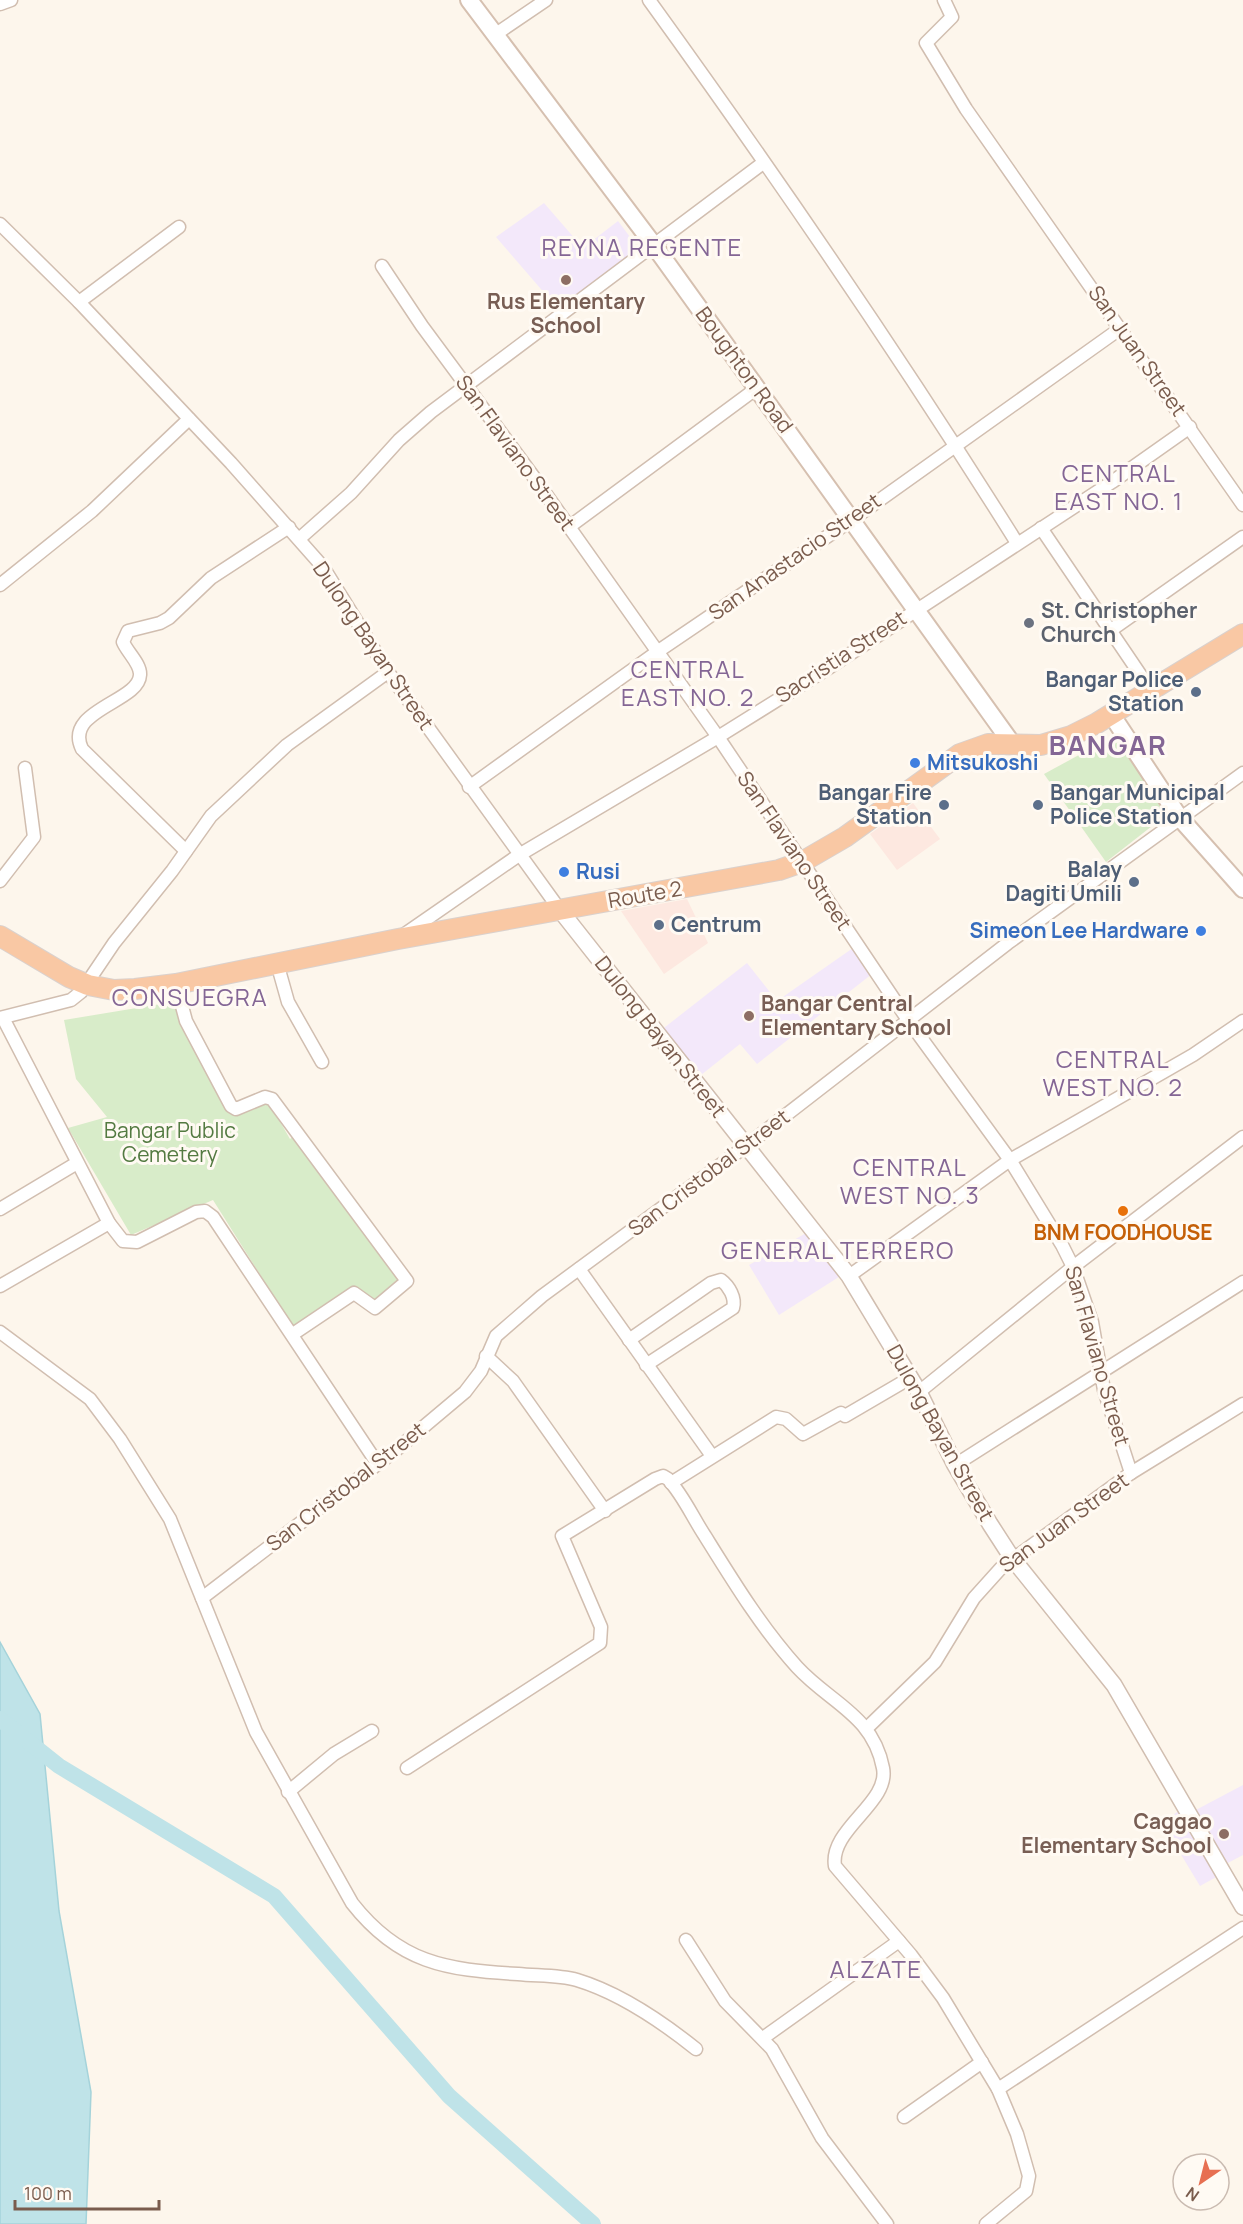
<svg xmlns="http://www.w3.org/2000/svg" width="1243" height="2224" viewBox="0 0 1243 2224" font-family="Manrope,sans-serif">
	<rect width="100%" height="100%" fill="#fdf6ec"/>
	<g fill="#fde8e0">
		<path d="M913 803 940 839 897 870 870 834Z"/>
		<path d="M687 899 708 943 664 974 621 911Z"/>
	</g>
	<g fill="#f3e8fa">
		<path d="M544 203 583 248 618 221 639 249 559 310 496 237Z"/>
		<path d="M853 948 872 974 757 1064 740 1044 696 1079 660 1031 747 963 777 1001Z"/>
		<path d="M808 1232 842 1275 779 1315 749 1265Z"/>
		<path d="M1243 1785V1855L1224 1865 1192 1812Z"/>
		<path d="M1180 1810 1220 1875 1200 1886 1162 1823Z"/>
	</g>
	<g fill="#d8ecc9">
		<path d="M1112 737 1170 812 1106 862 1044 774Z"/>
		<path d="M173 1002 232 1113 267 1099 290 1139 295 1135 403 1280 371 1303 353 1289 295 1330 213 1200 131 1235 68 1128 107 1117 76 1079 64 1020Z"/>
	</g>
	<path fill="#bfe3e8" stroke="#a5d3da" stroke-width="1.5" d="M0 1642 40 1714 59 1911 91 2092 86 2224H0Z"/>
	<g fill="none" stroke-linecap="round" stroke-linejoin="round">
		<path stroke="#bfe3e8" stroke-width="16" d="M0 1719 59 1766 274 1896 449 2096 593 2224"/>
		<defs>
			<g id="minor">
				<path d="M649 0C777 177 901 358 1017 543"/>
				<path d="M944 0 952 17 926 43 966 109 1243 505"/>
				<path d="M0 4 11 0"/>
				<path d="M496 34 546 0"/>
				<path d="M0 224 79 302 231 463 323 567 388 672 560 910"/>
				<path d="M382 266 422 326 533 476 718 737 908 1020 1010 1160 1062 1245 1073 1267 1092 1322 1104 1390 1131 1473"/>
				<path d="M79 302 179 227"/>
				<path d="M569 527 757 388"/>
				<path d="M1041 528 1150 689"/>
				<path d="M299 539 351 493 399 440 431 412 763 163"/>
				<path d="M0 585 92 511 189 419"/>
				<path d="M1111 630 1243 537"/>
				<path d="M469 787 657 652 853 519 1121 328"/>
				<path d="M186 851 82 749C63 710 139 702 140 675 141 664 127 652 123 642L128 631 160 623 169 618 211 578 289 527"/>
				<path d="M0 881 34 837 25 768"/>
				<path d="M405 934 519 855 718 737 827 669 1112 482 1190 427"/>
				<path d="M277 963 288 1002 322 1062"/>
				<path d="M176 984 186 1021 231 1106 236 1109 265 1097 272 1099 407 1281 375 1308 354 1293 293 1334"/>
				<path d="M0 1018 71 1000 81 992 114 943 172 871 211 816 287 745 388 672"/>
				<path d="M3 1018 109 1223 123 1241 137 1242 196 1212 205 1211 213 1217 377 1463"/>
				<path d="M0 1209 77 1163"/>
				<path d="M579 1269 712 1456"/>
				<path d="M849 1276 1010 1160 1193 1055 1243 1021"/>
				<path d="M0 1286 109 1223"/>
				<path d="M0 1332 90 1399 120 1439 170 1519 256 1732 352 1903C399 1963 446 1970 518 1974 536 1976 559 1975 577 1980 620 1993 661 2021 696 2049"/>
				<path d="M629 1340 711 1283 721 1280C729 1286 736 1298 733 1308L646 1365"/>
				<path d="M486 1356 513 1381 605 1511"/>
				<path d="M919 1392 1073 1267 1243 1137"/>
				<path d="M955 1465 1243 1282"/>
				<path d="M671 1483 776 1417 786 1419 803 1434 841 1413 845 1416 910 1378"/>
				<path d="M202 1598 396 1450 465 1392 481 1371 496 1336 542 1296 746 1146 1008 943 1243 773"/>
				<path d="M868 1727 935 1662 974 1598 1001 1568 1131 1473 1243 1404"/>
				<path d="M407 1768 600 1643 601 1627 562 1536 655 1479 663 1476 668 1479C683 1495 693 1518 705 1536 733 1581 761 1627 797 1667 830 1703 873 1715 883 1768 890 1803 829 1829 835 1866L911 1955 943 1998 998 2089 1017 2134 1029 2176 1026 2191 986 2224"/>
				<path d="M288 1792 334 1754 372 1731"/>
				<path d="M686 1940 725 2001 772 2049 822 2138 887 2224"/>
				<path d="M763 2038 899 1941"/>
				<path d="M998 2089 1243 1928"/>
				<path d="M904 2117 982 2062"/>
			</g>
			<path id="tertiary" d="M560 910 849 1276 919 1392 955 1465 990 1524 1012 1558 1114 1685 1243 1907"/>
			<g id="secondary">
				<path d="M469 0 653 244 1013 745"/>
				<path d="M1111 714 1179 817 1243 889"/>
			</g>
			<path id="trunk" d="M0 936 69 977 88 985 114 990 135 989 176 984 398 939 779 870 802 862 845 837 960 754 988 744 1041 745 1071 736 1097 723 1243 634"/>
		</defs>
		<use href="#minor" stroke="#d1beb0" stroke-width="15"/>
		<use href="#tertiary" stroke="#d1beb0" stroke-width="18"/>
		<use href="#secondary" stroke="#d6c0b0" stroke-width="20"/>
		<use href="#trunk" stroke="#dad1cd" stroke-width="22"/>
		<use href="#minor" stroke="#fff" stroke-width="12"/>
		<use href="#tertiary" stroke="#fff" stroke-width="15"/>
		<use href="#secondary" stroke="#fff" stroke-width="16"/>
		<use href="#trunk" stroke="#f9c8a4" stroke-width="20"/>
	</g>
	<g fill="#8d6e63" stroke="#fffaf3" stroke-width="2">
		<circle cx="566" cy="280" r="6"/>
		<circle cx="749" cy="1016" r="6"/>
		<circle cx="1224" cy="1834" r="6"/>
	</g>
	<circle fill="#6b7280" stroke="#fffaf3" stroke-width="2" cx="1029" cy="623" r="6"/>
	<g fill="#5c6f8a" stroke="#fffaf3" stroke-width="2">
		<circle cx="1196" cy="692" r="6"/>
		<circle cx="944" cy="805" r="6"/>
		<circle cx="1038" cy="805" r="6"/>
		<circle cx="1134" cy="882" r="6"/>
		<circle cx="659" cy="925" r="6"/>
	</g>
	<g fill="#3f7fe0" stroke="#fffaf3" stroke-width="2">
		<circle cx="915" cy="763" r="6"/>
		<circle cx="564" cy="872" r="6"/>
		<circle cx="1201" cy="931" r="6"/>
	</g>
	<circle fill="#e8710a" stroke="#fffaf3" stroke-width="2" cx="1123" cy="1211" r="6"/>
	<g text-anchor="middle" stroke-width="6" stroke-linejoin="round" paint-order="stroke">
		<g font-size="21" font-weight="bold" fill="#785e54" stroke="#fffaf3">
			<text x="566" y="309">Rus Elementary<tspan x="566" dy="24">School</tspan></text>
			<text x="761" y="1011" text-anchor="start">Bangar Central<tspan x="761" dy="24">Elementary School</tspan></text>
			<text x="1212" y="1829" text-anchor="end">Caggao<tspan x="1212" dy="24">Elementary School</tspan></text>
		</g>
		<g font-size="21" fill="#7a5c4d" stroke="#fffaf3">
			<text transform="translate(1137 351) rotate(55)" y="7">San Juan Street</text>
			<text transform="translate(744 370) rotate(54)" y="7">Boughton Road</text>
			<text transform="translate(515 453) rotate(54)" y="7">San Flaviano Street</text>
			<text transform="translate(795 557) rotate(-35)" y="7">San Anastacio Street</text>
			<text transform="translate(373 646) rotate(56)" y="7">Dulong Bayan Street</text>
			<text transform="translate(841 657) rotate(-33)" y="7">Sacristia Street</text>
			<text transform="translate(794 851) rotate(56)" y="7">San Flaviano Street</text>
			<text transform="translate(645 895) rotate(-10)" y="7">Route 2</text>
			<text transform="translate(660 1037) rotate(52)" y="7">Dulong Bayan Street</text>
			<text transform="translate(709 1173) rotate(-37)" y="7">San Cristobal Street</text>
			<text transform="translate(1097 1356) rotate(74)" y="7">San Flaviano Street</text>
			<text transform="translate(940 1433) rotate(61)" y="7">Dulong Bayan Street</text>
			<text transform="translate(346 1487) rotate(-38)" y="7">San Cristobal Street</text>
			<text transform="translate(1064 1523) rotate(-36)" y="7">San Juan Street</text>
		</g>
		<g font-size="21" font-weight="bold" fill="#5b616d" stroke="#fffaf3" text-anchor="start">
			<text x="1041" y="618">St. Christopher<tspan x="1041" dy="24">Church</tspan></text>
		</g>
		<g font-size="21" font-weight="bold" fill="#4e5e75" stroke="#fffaf3" text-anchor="end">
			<text x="1184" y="687">Bangar Police<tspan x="1184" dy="24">Station</tspan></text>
			<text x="932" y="800">Bangar Fire<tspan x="932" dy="24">Station</tspan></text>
			<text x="1050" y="800" text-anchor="start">Bangar Municipal<tspan x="1050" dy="24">Police Station</tspan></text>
			<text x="1122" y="877">Balay<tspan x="1122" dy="24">Dagiti Umili</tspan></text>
			<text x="671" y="932" text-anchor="start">Centrum</text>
		</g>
		<g font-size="21" font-weight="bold" fill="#366cbe" stroke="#fffaf3" text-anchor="start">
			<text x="927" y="770">Mitsukoshi</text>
			<text x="576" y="879">Rusi</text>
			<text x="1189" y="938" text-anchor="end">Simeon Lee Hardware</text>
		</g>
		<g font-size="21" fill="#537a41" stroke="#fffaf3">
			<text x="170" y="1138">Bangar Public<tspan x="170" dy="24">Cemetery</tspan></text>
		</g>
		<g font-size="21" font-weight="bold" fill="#c56008" stroke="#fffaf3">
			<text x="1123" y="1240">BNM FOODHOUSE</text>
		</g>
		<g font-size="24" letter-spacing="1.5" fill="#846695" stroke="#fffaf3">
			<text x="642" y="256">REYNA REGENTE</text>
			<text x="1119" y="482">CENTRAL<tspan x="1119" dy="28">EAST NO. 1</tspan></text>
			<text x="688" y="678">CENTRAL<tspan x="688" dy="28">EAST NO. 2</tspan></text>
			<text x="190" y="1006">CONSUEGRA</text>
			<text x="1113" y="1068">CENTRAL<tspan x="1113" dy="28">WEST NO. 2</tspan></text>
			<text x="910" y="1176">CENTRAL<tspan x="910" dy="28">WEST NO. 3</tspan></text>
			<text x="838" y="1259">GENERAL TERRERO</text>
			<text x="876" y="1978">ALZATE</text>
		</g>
		<g font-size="27" font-weight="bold" letter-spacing="1.5" fill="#846695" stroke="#fffaf3">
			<text x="1108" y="755">BANGAR</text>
		</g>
	</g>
	<g transform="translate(1201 2182) rotate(215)"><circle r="28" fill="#fffaf3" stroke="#cabbb1" stroke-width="1.5"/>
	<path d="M0-4.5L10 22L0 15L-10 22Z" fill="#e76f51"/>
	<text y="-9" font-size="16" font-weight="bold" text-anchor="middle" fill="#7a5c4d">N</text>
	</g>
	<path d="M15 2200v9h144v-9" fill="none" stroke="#7a5c4d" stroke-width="3"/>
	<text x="24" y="2200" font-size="18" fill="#7a5c4d" stroke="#fffaf3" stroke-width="4.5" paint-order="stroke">100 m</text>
</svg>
